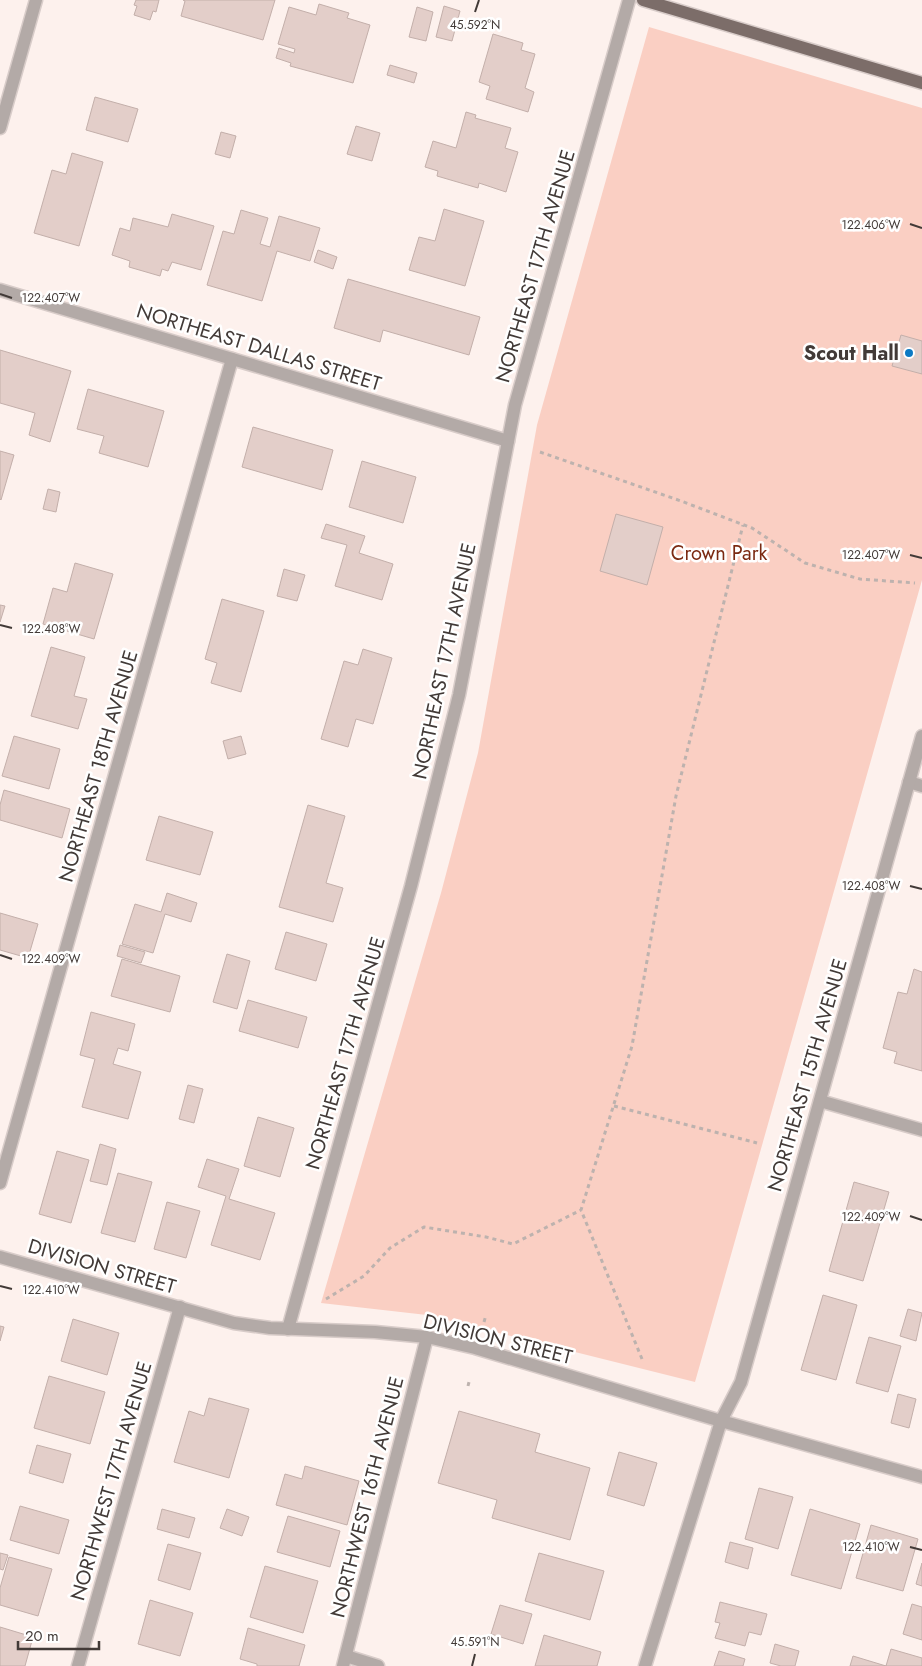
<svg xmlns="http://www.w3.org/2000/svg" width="922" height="1666" viewBox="0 0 922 1666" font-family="Jost,sans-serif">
	<rect width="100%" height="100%" fill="#fdf1ed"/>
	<path fill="#facfc3" d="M649 27 922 108V580L695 1382 427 1315 321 1303 441 893 478 753 537 425Z"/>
	<g fill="#e3cec9" stroke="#c3afaa">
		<path d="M136 0H159L156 12 153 11 150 20 134 15 137 6 134 5Z"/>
		<path d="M183 0H275L263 40 181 16 185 1Z"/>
		<path d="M319 4 349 13 347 18 370 25 353 83 290 66 291 63 276 58 279 48 294 53 295 49 278 44 289 7 316 15Z"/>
		<path d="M444 6 460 11 452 41 436 37Z"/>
		<path d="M417 7 433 12 426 41 409 37Z"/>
		<path d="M493 34 523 43 521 50 535 54 525 88 534 92 528 112 486 99 490 86 479 82Z"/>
		<path d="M390 65 417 73 414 83 387 75Z"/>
		<path d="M95 97 138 109 128 142 86 130Z"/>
		<path d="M466 112 476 115 475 118 511 128 505 148 518 152 506 192 479 183 478 188 437 176 438 171 425 167 433 141 456 148Z"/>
		<path d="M356 126 380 133 372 161 347 154Z"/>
		<path d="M221 132 236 136 230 158 215 154Z"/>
		<path d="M72 153 103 162 79 246 34 233 52 170 66 174Z"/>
		<path d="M444 209 484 221 465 286 409 270 419 237 435 241Z"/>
		<path d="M241 210 268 218 260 244 270 247 279 216 320 228 310 261 277 251 262 301 207 285 223 231 234 234Z"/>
		<path d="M172 214 214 226 201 270 172 262 168 271 162 269 160 276 129 267 130 261 112 255 120 228 130 231 133 218 168 227Z"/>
		<path d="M318 250 337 257 333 269 314 262Z"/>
		<path d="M348 279 480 317 469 355 383 330 380 342 334 328Z"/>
		<path d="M901 335 922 341V374L892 366Z"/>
		<path d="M0 350 71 371 50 442 29 435 35 413 0 403Z"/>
		<path d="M88 389 164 411 148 467 99 453 104 436 77 429Z"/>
		<path d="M253 427 333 450 322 490 242 467Z"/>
		<path d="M0 451 14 455 1 500 0 499Z"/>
		<path d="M362 461 416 477 403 523 349 507Z"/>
		<path d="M48 489 60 492 56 512 43 509Z"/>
		<path d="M616 514 663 527 647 585 600 571Z"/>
		<path d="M326 524 365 536 359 553 393 564 382 600 335 586 347 545 321 538Z"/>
		<path d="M75 563 113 574 94 639 43 624 53 588 67 592Z"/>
		<path d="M284 569 305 575 297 601 277 596Z"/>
		<path d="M222 599 264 611 241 692 211 683 217 663 205 659Z"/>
		<path d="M0 605 5 606 0 622Z"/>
		<path d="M51 647 85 657 74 696 87 699 78 729 31 716Z"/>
		<path d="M363 649 392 658 373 724 356 719 348 747 321 739 344 661 358 665Z"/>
		<path d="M14 736 60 749 49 789 2 776Z"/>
		<path d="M241 736 246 754 228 759 223 741Z"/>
		<path d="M4 790 70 809 62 838 0 820V805Z"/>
		<path d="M308 805 345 816 326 883 343 888 333 922 279 907Z"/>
		<path d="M159 816 213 832 200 875 146 860Z"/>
		<path d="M167 893 197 903 191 922 165 914 153 953 122 944 135 904 161 912Z"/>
		<path d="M0 913 38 924 28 958 0 950Z"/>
		<path d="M286 932 327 944 316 981 275 969Z"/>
		<path d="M120 945 145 952 141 963 117 956Z"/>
		<path d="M227 954 250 961 237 1009 213 1002Z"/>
		<path d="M122 959 180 976 170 1012 111 996Z"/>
		<path d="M914 969 922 972V1071L894 1063 897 1052 883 1048 898 992 907 994Z"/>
		<path d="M248 1000 307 1017 298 1048 239 1031Z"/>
		<path d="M91 1012 135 1024 128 1051 118 1048 113 1064 141 1072 128 1119 82 1107 95 1059 80 1055Z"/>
		<path d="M188 1085 203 1089 194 1123 179 1119Z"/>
		<path d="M258 1117 294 1128 280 1177 244 1166Z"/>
		<path d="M100 1144 116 1149 107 1185 90 1181Z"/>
		<path d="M57 1151 89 1160 71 1223 39 1214Z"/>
		<path d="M207 1159 239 1169 229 1199 275 1213 260 1260 211 1245 226 1196 198 1187Z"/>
		<path d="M118 1173 152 1182 135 1242 101 1233Z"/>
		<path d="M854 1182 889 1192 863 1281 829 1271Z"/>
		<path d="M167 1202 200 1211 186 1258 154 1249Z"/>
		<path d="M823 1295 857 1305 836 1380 801 1370Z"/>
		<path d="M908 1309 922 1313 916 1341 900 1336Z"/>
		<path d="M73 1319 119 1333 107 1375 61 1361Z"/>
		<path d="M0 1326 4 1327 0 1341Z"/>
		<path d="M869 1337 901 1346 888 1392 856 1383Z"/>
		<path d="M49 1376 105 1392 90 1444 34 1428Z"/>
		<path d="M898 1394 916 1399 909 1428 891 1423Z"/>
		<path d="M209 1398 249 1409 229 1478 174 1462 189 1411 204 1416Z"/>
		<path d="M459 1411 540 1434 535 1452 590 1468 570 1540 492 1518 497 1500 438 1483Z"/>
		<path d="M37 1445 71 1454 63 1483 29 1473Z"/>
		<path d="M619 1452 657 1463 644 1506 607 1495Z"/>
		<path d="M305 1466 359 1481 347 1525 276 1505 285 1474 302 1479Z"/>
		<path d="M759 1488 793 1497 778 1549 745 1539Z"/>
		<path d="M20 1506 69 1520 59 1554 10 1540Z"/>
		<path d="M162 1509 195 1518 189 1538 157 1529Z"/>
		<path d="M227 1509 249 1517 242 1536 220 1528Z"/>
		<path d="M810 1509 860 1524 841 1589 791 1575Z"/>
		<path d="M288 1516 340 1531 330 1567 277 1552Z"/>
		<path d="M871 1525 918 1539 903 1591 856 1578Z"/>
		<path d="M730 1542 753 1548 748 1569 725 1562Z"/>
		<path d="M168 1544 201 1553 190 1590 158 1580Z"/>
		<path d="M0 1553 8 1555 3 1570 0 1569Z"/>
		<path d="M539 1553 604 1571 590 1620 525 1601Z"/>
		<path d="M9 1557 52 1569 38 1616 0 1605V1588Z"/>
		<path d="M922 1563V1586L916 1584Z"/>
		<path d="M265 1566 318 1581 303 1633 250 1617Z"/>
		<path d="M150 1600 193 1613 180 1656 138 1644Z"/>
		<path d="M720 1602 767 1614 761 1635 749 1632 745 1646 715 1638 720 1623 715 1622Z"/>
		<path d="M912 1604 922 1607V1640L903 1634Z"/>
		<path d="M500 1605 532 1614 523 1644 491 1634Z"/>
		<path d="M0 1627 33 1637 25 1666H0Z"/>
		<path d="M248 1628 305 1645 299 1666H257V1664L240 1659Z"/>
		<path d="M544 1635 601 1652 597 1666H535Z"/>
		<path d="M775 1644 799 1651 795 1666H781L770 1663Z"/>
		<path d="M891 1649 922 1658V1666H886Z"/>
		<path d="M719 1651 745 1659 743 1666H714Z"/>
		<path d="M853 1656 886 1666H850Z"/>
	</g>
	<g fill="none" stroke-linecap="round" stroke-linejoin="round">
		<defs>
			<g id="minor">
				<path d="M0 128 36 0"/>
				<path d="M0 290 508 441"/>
				<path d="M909 782 922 786"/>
				<path d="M820 1101 922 1130"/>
				<path d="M0 1183 232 359"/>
				<path d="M0 1257 234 1323 270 1328 375 1332 427 1337 475 1348 721 1421 922 1477"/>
				<path d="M288 1329 411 886 459 695 515 405 629 0"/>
				<path d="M346 1656 378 1666"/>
				<path d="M78 1666 180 1307"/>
				<path d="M343 1666 427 1337"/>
				<path d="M645 1666 721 1421 741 1382 922 736"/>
			</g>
			<path id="major" d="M643 0 922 83"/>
		</defs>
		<use href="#minor" stroke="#d8ccc9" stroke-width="15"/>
		<use href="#major" stroke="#d8ccc9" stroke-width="15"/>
		<g stroke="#bdb2ae" stroke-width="3" stroke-dasharray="4 4" stroke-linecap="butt">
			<path d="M540 452 681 501 752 528 805 563 860 579 915 583"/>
			<path d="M614 1106 757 1143"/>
			<path d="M326 1299 364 1276 390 1248 424 1227 486 1237 513 1244 581 1210"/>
			<path d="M484 1322 486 1315"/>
			<path d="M642 1359 581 1210 632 1046 676 796 743 525"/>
			<path d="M468 1386 469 1382"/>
		</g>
		<use href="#minor" stroke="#b3aaa7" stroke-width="12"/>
		<use href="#major" stroke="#7c6d69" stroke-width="12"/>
	</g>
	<path fill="none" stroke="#423a37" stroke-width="2" d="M475 12 479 0M910 224 922 228M0 294 12 298M910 555 922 558M0 625 12 628M910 886 922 889M0 955 12 959M910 1216 922 1220M0 1286 12 1289M910 1547 922 1550M472 1666 475 1654"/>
	<circle fill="#0c7ac4" stroke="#fff" stroke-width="2" cx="909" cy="353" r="5"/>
	<g text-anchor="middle" stroke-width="5" stroke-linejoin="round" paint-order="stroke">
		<g font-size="20" fill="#423a37" stroke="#fff">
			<text transform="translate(535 266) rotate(-74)" y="7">NORTHEAST 17TH AVENUE</text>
			<text transform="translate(259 347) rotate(17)" y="7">NORTHEAST DALLAS STREET</text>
			<text transform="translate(444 661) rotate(-78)" y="7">NORTHEAST 17TH AVENUE</text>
			<text transform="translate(98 766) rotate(-74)" y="7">NORTHEAST 18TH AVENUE</text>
			<text transform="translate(345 1053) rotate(-74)" y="7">NORTHEAST 17TH AVENUE</text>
			<text transform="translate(807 1075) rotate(-74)" y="7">NORTHEAST 15TH AVENUE</text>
			<text transform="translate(102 1266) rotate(16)" y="7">DIVISION STREET</text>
			<text transform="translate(498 1339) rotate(14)" y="7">DIVISION STREET</text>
			<text transform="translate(111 1481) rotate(-74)" y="7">NORTHWEST 17TH AVENUE</text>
			<text transform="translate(367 1497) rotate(-76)" y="7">NORTHWEST 16TH AVENUE</text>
		</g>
		<g font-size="20" font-weight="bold" fill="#423a37" stroke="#fff" text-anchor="end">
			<text x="899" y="360">Scout Hall</text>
		</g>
		<g font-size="20" fill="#7b2a12" stroke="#fff">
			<text x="719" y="560">Crown Park</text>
		</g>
	</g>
	<g font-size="12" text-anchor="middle" fill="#423a37" stroke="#fff" stroke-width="5" stroke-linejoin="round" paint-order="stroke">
		<text x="475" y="29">45.592°N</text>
		<text x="871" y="229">122.406°W</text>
		<text x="51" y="302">122.407°W</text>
		<text x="871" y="559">122.407°W</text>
		<text x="51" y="633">122.408°W</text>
		<text x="871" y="890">122.408°W</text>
		<text x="51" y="963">122.409°W</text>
		<text x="871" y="1221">122.409°W</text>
		<text x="51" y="1294">122.410°W</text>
		<text x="871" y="1551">122.410°W</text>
		<text x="475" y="1646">45.591°N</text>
	</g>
	<path d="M18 1641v8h81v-8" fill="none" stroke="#423a37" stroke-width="2.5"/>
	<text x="25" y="1641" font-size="15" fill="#423a37" stroke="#ffffff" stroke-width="4" paint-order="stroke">20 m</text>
</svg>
